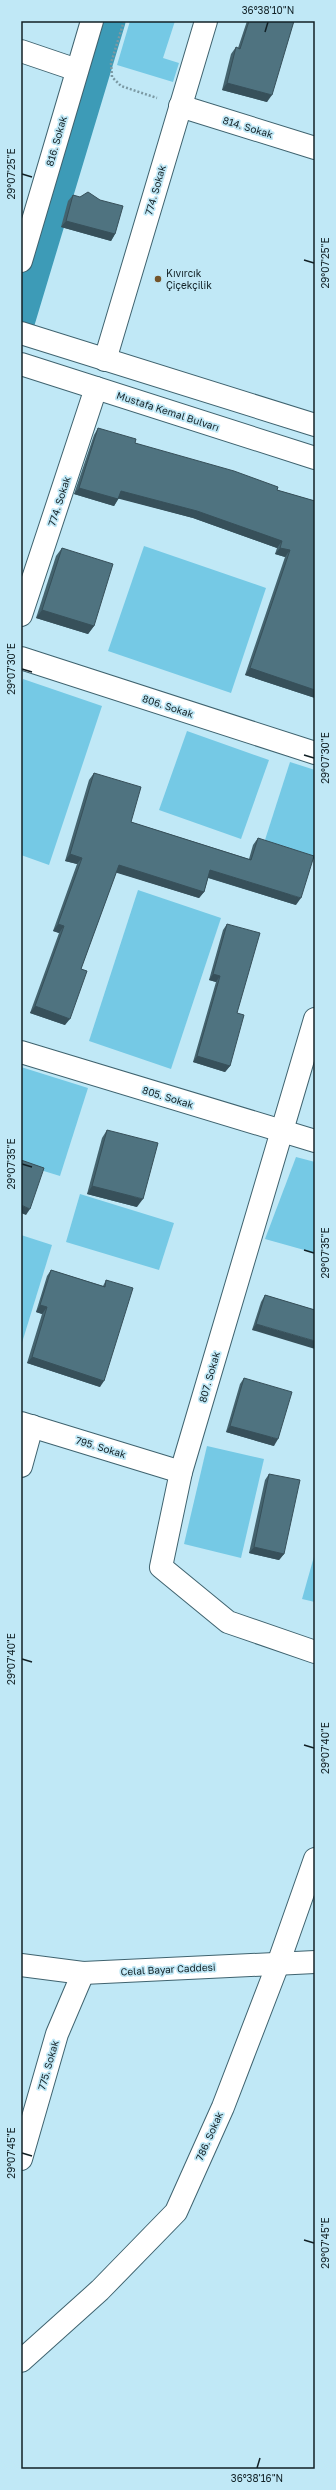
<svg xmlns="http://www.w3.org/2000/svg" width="336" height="2490" viewBox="0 0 336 2490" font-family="'Golos Text',sans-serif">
	<rect width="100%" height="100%" fill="#c0e8f6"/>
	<g fill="#75c9e5">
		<path d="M130 21H175L163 58 179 63 173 82 117 65Z"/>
		<path d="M144 546 266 588 231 693 108 651Z"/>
		<path d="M23 679 102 706 49 865 21 855V686Z"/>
		<path d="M187 731 269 760 241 839 159 810Z"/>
		<path d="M290 762 315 770V860L264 843Z"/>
		<path d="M138 890 221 918 171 1069 89 1041Z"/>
		<path d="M21 1067 88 1088 60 1176 21 1164Z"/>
		<path d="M296 1157 315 1162V1253L265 1239Z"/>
		<path d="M80 1194 174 1223 159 1270 66 1242Z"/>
		<path d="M21 1235 52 1245 21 1346Z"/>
		<path d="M207 1446 264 1459 241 1558 184 1544Z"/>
		<path d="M315 1553V1602L302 1599Z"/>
	</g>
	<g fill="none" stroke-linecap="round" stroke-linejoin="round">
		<path stroke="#3d9bb7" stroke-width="27" d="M21 323 112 21"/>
		<defs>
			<g id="minor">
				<path d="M21 51 77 70"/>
				<path d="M180 106 315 148"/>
				<path d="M21 261 92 21"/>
				<path d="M105 360 206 21"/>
				<path d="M21 615 96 388"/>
				<path d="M21 658 315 753"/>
				<path d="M315 1019 181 1472 161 1567 228 1622 315 1652"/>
				<path d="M21 1052 315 1141"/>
				<path d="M21 1423 181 1472"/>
				<path d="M21 1466 32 1426"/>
				<path d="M21 2159 57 2034 83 1973"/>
				<path d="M21 2361 100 2290 176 2212 223 2107 278 1964 315 1859"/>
			</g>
			<path id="tertiary" d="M21 1965 83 1973 315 1962"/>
			<g id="secondary">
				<path d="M21 333 315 425"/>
				<path d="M21 364 315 458"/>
			</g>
		</defs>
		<use href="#minor" stroke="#3f636f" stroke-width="24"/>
		<use href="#tertiary" stroke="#3f636f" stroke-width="24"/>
		<use href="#secondary" stroke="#3f636f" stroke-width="24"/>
		<path stroke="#7b99a3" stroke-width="2.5" stroke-dasharray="2 2" stroke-linecap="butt" d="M124 21 111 63 112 77 121 86 157 98"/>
		<use href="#minor" stroke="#fff" stroke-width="22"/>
		<use href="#tertiary" stroke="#fff" stroke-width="22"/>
		<use href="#secondary" stroke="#fff" stroke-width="22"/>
	</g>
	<g fill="#44636e">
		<path d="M247 21H294L267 102 222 90 231 54 236 47 238 48Z"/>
		<path d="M73 195 115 234 111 241 61 227 68 201Z"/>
		<path d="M98 428 135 443 277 490 315 501V698L245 675 285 557 275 554 277 548 193 518 119 498 114 506 74 494 94 435Z"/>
		<path d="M62 548 94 626 88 634 36 618 56 556Z"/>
		<path d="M94 773 131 822 249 859 253 845 258 838 296 905 208 878 204 892 199 898 116 872 81 969 65 1025 30 1013 59 933 53 931 77 864 65 861 89 780Z"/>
		<path d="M227 924 237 1013 230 1066 225 1072 193 1062 216 982 209 980 223 930Z"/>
		<path d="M107 1130 137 1207 87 1194 102 1138Z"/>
		<path d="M51 1270 103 1286 106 1280 100 1387 27 1363 42 1314 36 1312 47 1276Z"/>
		<path d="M265 1295 315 1310 252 1330 261 1302Z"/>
		<path d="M244 1378 274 1446 226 1432 240 1384Z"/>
		<path d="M269 1474 284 1554 279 1560 249 1553 265 1480Z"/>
	</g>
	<g fill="#37505a">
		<path d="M227 83 272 95 267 102 222 90Z"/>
		<path d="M66 221 115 234 111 241 61 227Z"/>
		<path d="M79 488 118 499 114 506 74 494Z"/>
		<path d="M121 491 197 511 282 541 277 548 193 518 116 498Z"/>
		<path d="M280 548 290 550 285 557 275 554Z"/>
		<path d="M42 610 94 626 88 634 36 618Z"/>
		<path d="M250 668 315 690V698L245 675Z"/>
		<path d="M70 854 82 858 77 864 65 861Z"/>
		<path d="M119 865 204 892 199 898 114 872Z"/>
		<path d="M210 870 301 898 296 905 206 877Z"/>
		<path d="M58 924 64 926 59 933 53 931Z"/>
		<path d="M213 974 220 976 216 982 209 980Z"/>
		<path d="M35 1006 70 1019 65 1025 30 1013Z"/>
		<path d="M197 1056 230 1066 225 1072 193 1062Z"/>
		<path d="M92 1186 143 1199 137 1207 87 1194Z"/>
		<path d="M21 1205 30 1209 26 1215 21 1213Z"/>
		<path d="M40 1305 47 1307 42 1314 36 1312Z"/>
		<path d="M256 1324 315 1341V1349L252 1330Z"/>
		<path d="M32 1357 104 1381 100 1387 27 1363Z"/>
		<path d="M230 1426 278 1439 274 1446 226 1432Z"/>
		<path d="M254 1547 284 1554 279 1560 249 1553Z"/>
	</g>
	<g fill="#4f7380" stroke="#37505a">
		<path d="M249 21H294L272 95 227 83 236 47 240 49Z"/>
		<path d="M88 192 100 200 123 206 115 234 66 221 73 195 80 197Z"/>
		<path d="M98 428 136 439 135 443 234 471 278 487 277 490 315 501V690L250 668 290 550 280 548 282 541 197 511 121 491 118 499 79 488Z"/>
		<path d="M62 548 113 564 94 626 42 610Z"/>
		<path d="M94 773 141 787 131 822 251 860 258 838 314 856 301 898 210 870 204 892 119 865 81 969 87 971 70 1019 35 1006 64 926 58 924 82 858 70 854Z"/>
		<path d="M227 924 260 933 237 1013 244 1015 230 1066 197 1056 220 976 213 974Z"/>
		<path d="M107 1130 158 1143 143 1199 92 1186Z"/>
		<path d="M21 1160 44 1168 30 1209 21 1205Z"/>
		<path d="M51 1270 105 1287 106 1280 133 1288 104 1381 32 1357 47 1307 40 1305Z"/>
		<path d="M265 1295 315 1310V1341L256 1324Z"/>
		<path d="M244 1378 292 1392 278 1439 230 1426Z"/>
		<path d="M269 1474 300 1480 284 1554 254 1547Z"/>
	</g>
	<path fill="none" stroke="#122126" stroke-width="1.5" d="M265 32 268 22M22 174 32 177M304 260 314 263M22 669 32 672M304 755 314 758M22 1164 32 1167M304 1250 314 1253M22 1659 32 1662M304 1745 314 1748M22 2153 32 2156M304 2240 314 2243M257 2468 260 2458"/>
	<circle fill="#74542a" stroke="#c0e8f6" stroke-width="1.5" cx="158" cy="279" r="4"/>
	<g text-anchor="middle" stroke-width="3.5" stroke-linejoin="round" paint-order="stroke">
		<g font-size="10" fill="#122126" stroke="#c0e8f6">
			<text transform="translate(248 127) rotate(17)" y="4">814. Sokak</text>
			<text transform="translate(56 141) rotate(-74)" y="4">816. Sokak</text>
			<text transform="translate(155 190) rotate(-74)" y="4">774. Sokak</text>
			<text transform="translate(168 411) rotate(18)" y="4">Mustafa Kemal Bulvarı</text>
			<text transform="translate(59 501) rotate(-72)" y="4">774. Sokak</text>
			<text transform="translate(168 706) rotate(18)" y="4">806. Sokak</text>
			<text transform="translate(168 1097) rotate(17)" y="4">805. Sokak</text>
			<text transform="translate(209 1377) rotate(-74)" y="4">807. Sokak</text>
			<text transform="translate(101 1447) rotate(17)" y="4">795. Sokak</text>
			<text transform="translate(168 1969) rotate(-3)" y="4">Celal Bayar Caddesi</text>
			<text transform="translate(48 2065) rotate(-74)" y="4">775. Sokak</text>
			<text transform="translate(209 2136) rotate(-66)" y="4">786. Sokak</text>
		</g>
		<g font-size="10" fill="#122126" stroke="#c0e8f6" text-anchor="start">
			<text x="166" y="277">Kıvırcık<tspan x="166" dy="12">Çiçekçilik</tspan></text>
		</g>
	</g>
	<rect width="336" height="2490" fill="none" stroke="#c0e8f6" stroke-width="44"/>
	<rect x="22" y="22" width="292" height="2446" fill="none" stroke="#122126" stroke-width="1.5"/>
	<g font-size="10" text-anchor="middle" fill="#122126">
		<text x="268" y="14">36°38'10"N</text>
		<text transform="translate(11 174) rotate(-90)" y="4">29°07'25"E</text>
		<text transform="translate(325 263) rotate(-90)" y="4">29°07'25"E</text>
		<text transform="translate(11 669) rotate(-90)" y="4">29°07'30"E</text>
		<text transform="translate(325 758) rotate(-90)" y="4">29°07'30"E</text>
		<text transform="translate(11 1164) rotate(-90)" y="4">29°07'35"E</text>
		<text transform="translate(325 1253) rotate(-90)" y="4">29°07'35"E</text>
		<text transform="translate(11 1659) rotate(-90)" y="4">29°07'40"E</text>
		<text transform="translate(325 1748) rotate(-90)" y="4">29°07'40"E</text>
		<text transform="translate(11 2153) rotate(-90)" y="4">29°07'45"E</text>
		<text transform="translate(325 2243) rotate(-90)" y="4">29°07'45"E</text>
		<text x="257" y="2482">36°38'16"N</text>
	</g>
</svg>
